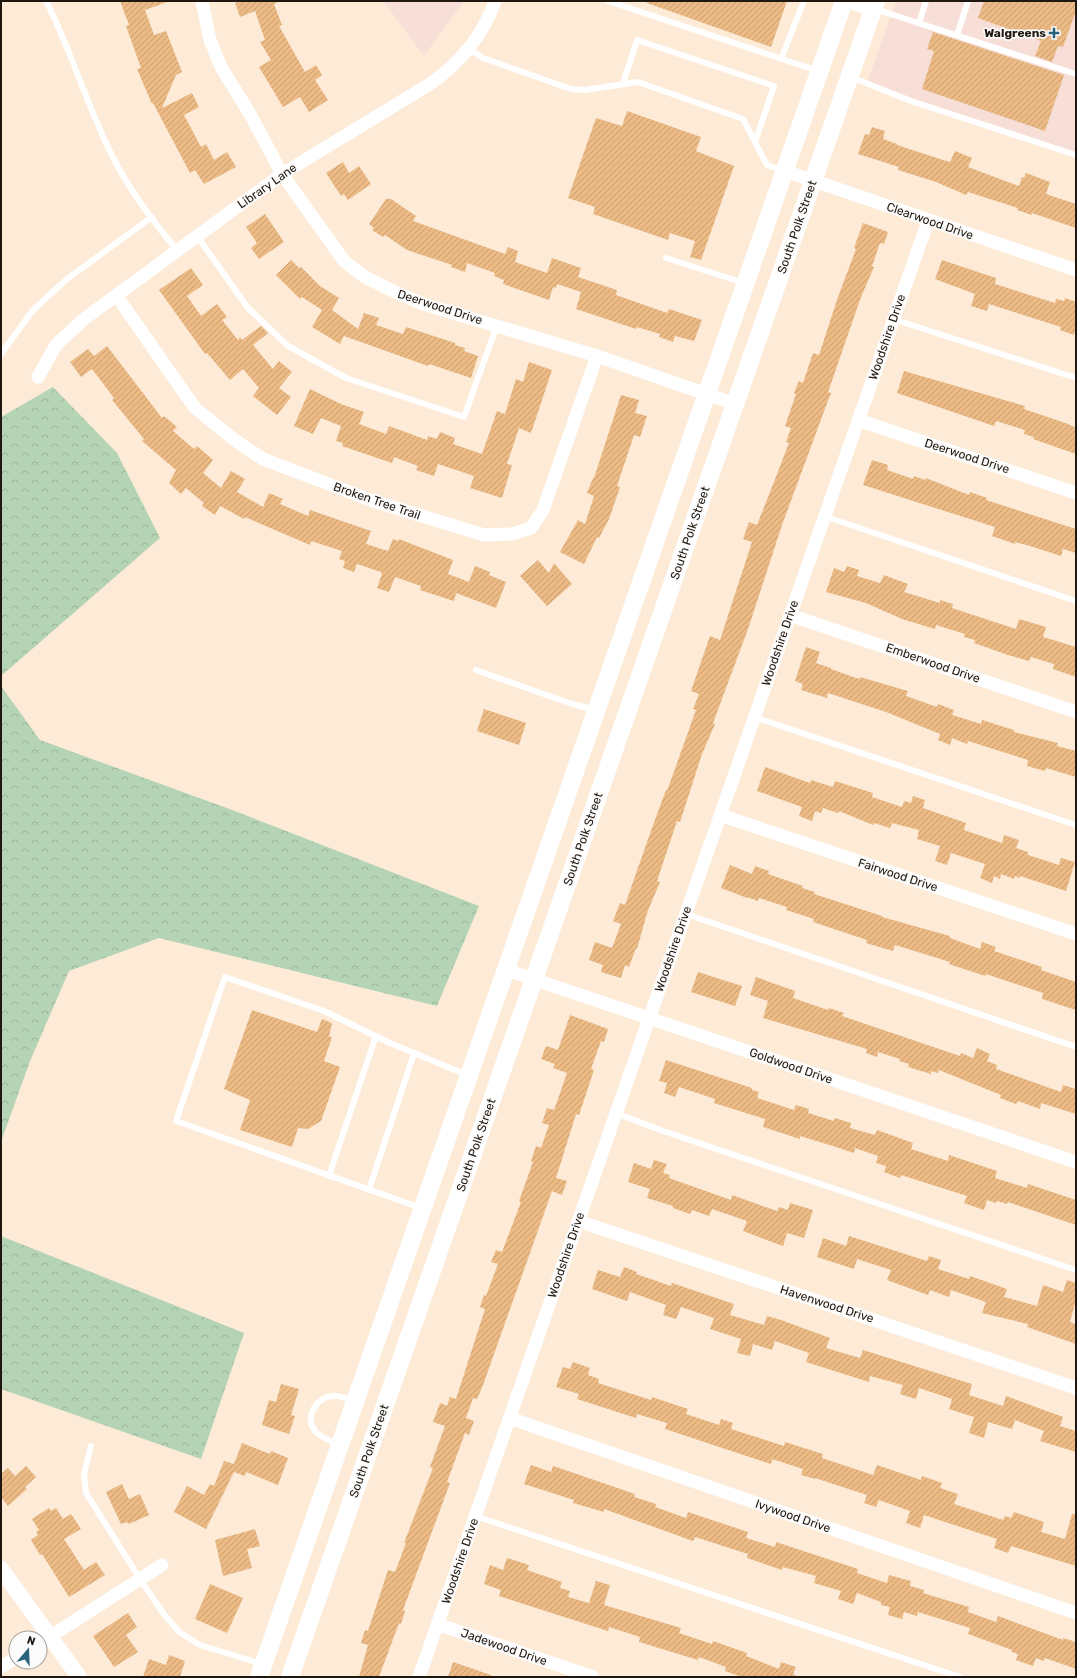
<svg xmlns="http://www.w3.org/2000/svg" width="1077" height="1678" viewBox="0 0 1077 1678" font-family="Rubik,sans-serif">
	<defs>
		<pattern id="forest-crowns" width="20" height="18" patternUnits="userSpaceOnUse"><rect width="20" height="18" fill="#b5d4b5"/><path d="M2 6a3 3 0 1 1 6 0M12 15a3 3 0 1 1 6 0" fill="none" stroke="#9bb59b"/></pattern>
		<pattern id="building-hatch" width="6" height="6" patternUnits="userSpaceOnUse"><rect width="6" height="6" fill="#ebba85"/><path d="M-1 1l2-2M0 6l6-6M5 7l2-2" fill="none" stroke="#c99f72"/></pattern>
	</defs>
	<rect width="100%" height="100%" fill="#fdebd7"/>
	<g fill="#f7ded6">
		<path d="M383 1H464L424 56Z"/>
		<path d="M896 1H1076V153L867 83Z"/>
	</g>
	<g fill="url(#forest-crowns)">
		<path d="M53 387 117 453 160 538 1 676V417Z"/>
		<path d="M1 686 40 740 235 811 479 906 437 1006 159 938 69 971 30 1061 1 1142Z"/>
		<path d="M1 1236 244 1333 201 1459 1 1389Z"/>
	</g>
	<g fill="url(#building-hatch)">
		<path d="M120 1H167V2L145 10 154 35 166 31 182 72 176 75 162 108 192 93 199 107 184 115 201 147 206 144 214 160 227 152 236 167 204 184 195 170 190 173 153 103 152 104 137 69 141 68 126 26 129 25Z"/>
		<path d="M241 1H280L274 4 282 25 279 26 305 72 316 65 322 75 315 80 328 100 309 112 300 97 283 107 259 67 271 60 260 42 265 40 255 11 240 17 235 3Z"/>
		<path d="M647 1H787L771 47 647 3Z"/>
		<path d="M984 1H1076V11L1063 47 1058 46 1052 62 1035 56 1041 41 978 18Z"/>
		<path d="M933 32 1064 75 1045 131 922 89 934 51 927 49Z"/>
		<path d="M627 111 701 137 696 151 734 166 701 260 690 257 695 241 670 233 668 240 593 214 595 207 568 198 596 118 622 126Z"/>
		<path d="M872 127 885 131 883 139 897 144V145L943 160 950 162 955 151 972 158 968 167 1019 186 1022 177 1024 178 1026 173 1050 182 1046 194 1076 204V228L1032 213V215L1017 210 1018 208 968 192 966 195 936 182 898 170 899 167 858 154 865 134 869 135Z"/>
		<path d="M343 162 349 173 359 166 371 184 348 200 344 194 341 196 326 173Z"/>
		<path d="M386 199H391L416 216 413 221 505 254 508 247 518 251 515 262 547 273 552 258 581 268 578 277 617 290 616 295 667 313 669 309 702 320 694 341 675 336 673 342 659 337 660 334 637 327 636 329 576 309 581 292 557 284 556 288 553 287 549 300 503 284 504 280 494 276 495 273 467 263 465 272 451 267 452 265 407 250 385 235 383 237 372 230 374 228 369 224Z"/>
		<path d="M265 214 284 242 259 259 251 248 257 243 246 227Z"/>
		<path d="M863 223 888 232 884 244 880 243 872 266 874 267 861 297 828 392 831 393 826 406 782 525 748 629 713 723 715 724 702 754 680 822 677 821 657 881 660 882 647 913 637 949 636 948 629 967 625 965 621 978 601 972 603 965 589 960 595 942 612 948 621 924 613 921 620 903 625 905 633 882 652 828 666 790 667 791 696 710 693 709 699 694 691 691 710 636 720 640 752 542 743 539 749 522 757 525 772 487 789 443 786 442 791 428 785 426 796 394 794 393 799 381 803 383 813 353 819 355 838 297 856 249 854 248Z"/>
		<path d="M291 260 299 268 301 267 320 286 339 298 332 310 358 329 364 313 379 318 376 325 403 334 406 327 455 343V345L465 348 464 351 478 356 471 378 429 364 428 366 344 336 340 344 312 327 322 310 302 297 300 299 276 275Z"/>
		<path d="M942 260 996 278 995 284 1055 303 1056 299 1064 301 1065 298 1076 302V328L1074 335 1060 330 1061 327 989 304 987 311 971 306 975 294 935 279Z"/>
		<path d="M191 268 203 285 187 296 201 316 217 304 227 317 222 320 238 340 240 337 242 340 261 326 268 333 253 345 273 369 279 361 292 372 279 388 291 397 277 415 253 396 259 388 243 369 230 380 207 353 205 354 159 290Z"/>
		<path d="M107 346 162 418 164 416 177 427 173 431 194 449 197 446 213 460 203 473 221 488 231 471 245 479 237 492 263 507 269 493 283 499 280 504 308 516 310 510 371 531 366 544 388 551 393 539 398 541 399 539 453 560 448 574 469 582 475 566 490 572 489 575 506 582 496 608 456 593 454 601 420 590 421 586 395 577 389 592 377 588 382 574 381 572 357 564 354 572 343 568 345 561 339 559 342 551 311 541 310 545 245 517 244 519 220 506 215 515 202 506 204 503 186 488 181 494 169 483 176 470 142 441 144 439 112 400 114 398 92 369 81 377 70 362 88 349 94 356Z"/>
		<path d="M529 362 552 370 531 433 519 428 507 464 512 465 502 498 470 488 474 476 438 464 434 476 416 470 418 466 394 457 392 463 342 446 343 443 336 441 341 426 321 418 313 434 294 426 310 389 341 404 364 412 359 424 386 434 389 426 427 440 428 436 437 439 440 432 455 438 453 444 482 454 497 411 505 414 516 379 523 382Z"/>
		<path d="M904 371 1025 406 1024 409 1068 424 1076 428V454L1033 439 1034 437 1024 434 1025 430 996 421 994 426 897 393Z"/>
		<path d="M621 395 639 400 635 413 647 416 640 437 634 435 617 486 620 487 609 519 599 538 597 537 584 564 560 552 578 520 585 524 594 496 587 493 593 478H594Z"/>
		<path d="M872 460 888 465 887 470 913 479 914 476 925 480 926 478 969 495 970 492 987 498 986 500 1076 529V553L1063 549 1061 556 1030 546 1015 542V544L992 536 995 527 863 485Z"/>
		<path d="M538 560 549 573 554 563 572 584 547 606 520 576Z"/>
		<path d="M847 566 859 570 857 576 880 583 884 575 908 584 904 592 940 603V600L953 604 952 608 1016 629 1019 619 1046 627 1043 637 1076 647V677L1053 669 1054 664 1031 657 1029 661 1008 655 974 643 975 640 964 637 965 634 936 625 935 629 902 619 866 603 826 592 834 568 844 572Z"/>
		<path d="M806 647 820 652 816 663 831 668V669L859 679 860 677 908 691 906 696 937 707 938 704 954 710 952 715 981 724 982 720 1014 730V732L1058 743 1057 746 1076 751V777L1046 768 1045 771 1027 766 1028 760 968 741 967 744 952 738 950 745 938 740 940 734 886 712 828 693 827 698 801 690 803 684 795 681Z"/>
		<path d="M484 709 526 723 519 745 477 731Z"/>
		<path d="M765 767 810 783 811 780 833 787 835 781 873 793 872 797 902 807 904 801 911 803 913 796 925 800 923 808 966 823 964 830 1002 843 1004 835 1019 840 1016 848 1028 852V855L1059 865 1061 858 1075 862 1066 891 1020 876 1019 878 1015 876 1014 879 1001 874 1000 879 994 876 992 883 980 878 985 864 951 853 947 865 935 861 940 846 917 839 919 830 892 823 890 828 874 823 873 825 839 811 838 813 823 808 821 813 815 811 812 821 799 816 802 807 757 791Z"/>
		<path d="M730 865 752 874 755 866 769 871 768 874 803 886 802 888 815 892 814 894 882 916V917L950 936V938L980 949 982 942 996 947 994 951 1042 967 1041 970 1076 982V1010L1042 999 1043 993 986 974 985 976 949 964 950 962 895 945 893 951 866 943 867 940 813 922 814 919 786 910 787 907 759 898 758 901 747 897V898L721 888Z"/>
		<path d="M698 972 742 986 735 1006 691 992Z"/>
		<path d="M756 977 795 991 793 998 828 1010 829 1008 844 1013 842 1016 960 1056 961 1053 973 1058 977 1048 990 1054 987 1061 997 1065 996 1069 1061 1092 1063 1085 1076 1089V1114L1041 1103 1040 1109 1018 1101 1016 1104 1000 1098 1001 1095 939 1070 938 1073 931 1071V1074L908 1067 909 1064 899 1061 900 1059 878 1052 877 1057 866 1053 867 1049 763 1018 768 1001 750 995Z"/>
		<path d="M252 1010 317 1032 322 1019 332 1023 329 1037H332L324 1061 340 1067 321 1121 308 1129 298 1128 292 1147 240 1130 250 1100 224 1089Z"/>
		<path d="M570 1015 608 1029 604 1042 601 1041 591 1069 594 1070 579 1115 576 1114 556 1178 567 1181 562 1195 552 1191 483 1385 477 1399 473 1398 466 1418 474 1421 469 1435 465 1433 447 1482 450 1483 403 1610 405 1611 401 1624 399 1623 379 1677H359L368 1645 361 1643 365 1630 368 1631 388 1570 395 1572 406 1543H404L433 1468 430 1467 445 1426 433 1422 440 1403 447 1406 450 1397 456 1399 485 1309 480 1307 484 1295 486 1296 498 1264 491 1262 496 1250 502 1252 521 1202 519 1201 533 1162 531 1161 536 1146 541 1148 549 1125 542 1123 547 1108 554 1110 567 1073 553 1068 555 1064 541 1059 546 1046 558 1050Z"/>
		<path d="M666 1060 752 1088V1090L759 1092 757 1098 794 1110 796 1105 809 1109 808 1113 834 1121 835 1118 851 1123 850 1128 875 1135 877 1130 913 1143 911 1149 948 1161 949 1155 997 1171 995 1178 1027 1188 1028 1184 1076 1200V1225L1008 1202 1007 1204 997 1201 996 1203 987 1200 984 1210 964 1203 967 1196 901 1175 900 1178 884 1172 886 1166 876 1163 878 1156 855 1148 854 1153 833 1146 800 1136V1139L763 1127 765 1119 714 1103 715 1099 679 1087 675 1097 664 1093 667 1083 659 1081Z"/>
		<path d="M654 1160 667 1164 663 1173 670 1175 669 1178 731 1200 732 1195 777 1211 779 1207 788 1210 790 1203 813 1210 804 1238 787 1233 783 1246 743 1231 747 1221 712 1209 709 1216 692 1210 690 1214 673 1208V1206L647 1198 650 1189 628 1182 634 1163 651 1169Z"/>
		<path d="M849 1236 927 1261 929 1256 941 1260 938 1269 969 1279 970 1276 1007 1289 1004 1297 1037 1306 1043 1285 1063 1292 1067 1280 1076 1283V1300L1070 1322 1076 1324V1344L1027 1327 1028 1324 982 1313 986 1302 951 1290 949 1297 930 1290 928 1295 887 1280 891 1270 857 1259 854 1269 817 1257 823 1238 846 1246Z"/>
		<path d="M624 1267 637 1272 636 1274 671 1286 672 1283 734 1304 730 1315 764 1325 767 1316 781 1320 830 1338 826 1348 860 1358 863 1350 972 1384 969 1395 1003 1406 1006 1396 1063 1417 1060 1426 1076 1431V1452L1040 1441 1044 1431 1015 1420 1012 1429 988 1422 984 1438 969 1433 974 1417 949 1409 952 1399 919 1388 916 1399 900 1394 903 1385 870 1376 869 1382 806 1362 809 1353 775 1341 772 1350 753 1344 750 1356 737 1353 741 1339 710 1329 714 1318 681 1307 676 1319 663 1315 666 1305 630 1292 627 1301 592 1289 598 1270 620 1277Z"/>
		<path d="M573 1362 590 1368 588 1375 599 1379 598 1383 651 1400 652 1397 688 1409 686 1414 719 1425 721 1419 733 1423 731 1429 784 1446 785 1442 823 1454 822 1458 873 1475 877 1465 921 1480 922 1476 942 1483 940 1488 958 1494 954 1504 1003 1520 1005 1516 1011 1518 1014 1512 1044 1522 1041 1532 1065 1539 1072 1514H1076V1566L1011 1546 1008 1553 994 1548 997 1539 924 1515 920 1528 906 1523 910 1511 879 1500 876 1507 864 1503 867 1495 815 1478V1479L801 1475 803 1469 772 1459 771 1464 665 1429 667 1423 637 1414 636 1418 577 1399 579 1394 556 1387 563 1367 570 1369Z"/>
		<path d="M281 1384 299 1389 291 1415 295 1416 289 1434 262 1425 269 1400 276 1402Z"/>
		<path d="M242 1443 270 1454 271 1451 288 1458 278 1485 246 1472 245 1476 234 1472 206 1529 174 1512 187 1486 204 1495 210 1484 214 1486 224 1461 234 1464Z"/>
		<path d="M531 1465 551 1472 553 1466 568 1471 635 1494 634 1497 656 1504 655 1507 686 1518 688 1512 748 1532 746 1538 775 1547 776 1542 858 1569 857 1573 887 1583 889 1575 911 1581 910 1586 924 1590 923 1593 969 1607 968 1612 996 1622 998 1616 1063 1640V1638L1076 1642V1669L1045 1658 1044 1661 1036 1658 1033 1666 1016 1660 1018 1654 1012 1652V1650L968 1634 970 1628 918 1612 917 1616 904 1612 902 1619 888 1615 890 1607 881 1605V1602L857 1593 853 1604 838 1599 841 1591 814 1583 816 1576 783 1567 782 1570 747 1558 748 1554 695 1537 693 1541 604 1509V1512L573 1503 574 1500 524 1484Z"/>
		<path d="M26 1466 36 1477 25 1487 27 1489 8 1506 1 1497V1474L8 1468 15 1476Z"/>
		<path d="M122 1484 129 1499 140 1494 149 1515 129 1524 127 1522 121 1524 106 1492Z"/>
		<path d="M49 1508 51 1511 56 1508 63 1519 71 1514 81 1529 64 1539 84 1570 96 1562 105 1575 69 1597 42 1554 40 1555 31 1540 38 1535 36 1532 39 1530 32 1519Z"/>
		<path d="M255 1529 260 1546 247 1549 252 1568 223 1576 215 1540Z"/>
		<path d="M507 1558 529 1565 527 1570 562 1582 560 1588 570 1591 568 1597 589 1603 596 1581 610 1585 604 1605 681 1628 679 1633 712 1644 713 1641 747 1653 746 1656 779 1669 781 1662 796 1667 793 1674 798 1677H742L725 1671 726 1667 699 1657 698 1660 639 1642 640 1637 609 1627 608 1631 499 1596 501 1590 484 1584 490 1565 503 1570Z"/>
		<path d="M210 1584 243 1598 227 1633 195 1619Z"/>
		<path d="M128 1613 137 1627 126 1635 138 1652 114 1667 93 1636Z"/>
		<path d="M169 1655 185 1661 180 1677H143L149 1659 166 1665Z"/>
		<path d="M453 1662 491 1675 490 1677H448Z"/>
	</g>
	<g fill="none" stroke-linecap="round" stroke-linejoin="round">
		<g stroke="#fff" stroke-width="6">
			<path d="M46 1C73 53 88 111 116 163 131 192 156 225 177 250"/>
			<path d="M608 1 818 71"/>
			<path d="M875 9 1076 74"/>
			<path d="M919 23 926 1"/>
			<path d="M957 35 968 1"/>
			<path d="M469 49 483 58 571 89 585 90 638 82 743 119 767 165 783 171"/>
			<path d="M781 59 804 1"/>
			<path d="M851 77 911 101 1076 155"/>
			<path d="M623 84 637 40 774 86 755 142"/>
			<path d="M197 236 248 308 288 346 346 378 464 417 497 325"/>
			<path d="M666 258 744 283"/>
			<path d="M893 319 1076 378"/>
			<path d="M1 354 33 310 67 279 152 217"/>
			<path d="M824 516 1076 601"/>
			<path d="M476 670 569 703 595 710"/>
			<path d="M754 717 1076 825"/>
			<path d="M686 914 1076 1047"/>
			<path d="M616 1113 663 1131 1076 1270"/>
			<path d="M329 1176 376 1036"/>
			<path d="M369 1190 414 1053"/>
			<path d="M421 1208 176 1121 225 977 324 1011 390 1043 467 1075"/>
			<path d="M338 1444C330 1441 322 1438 316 1432 303 1418 316 1397 333 1396 339 1395 347 1399 354 1401"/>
			<path d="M91 1446 84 1474 86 1493 140 1579 163 1613 179 1632 200 1645 262 1664"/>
			<path d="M475 1516 960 1677"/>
		</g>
		<g stroke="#fff" stroke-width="13">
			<path d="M202 1 210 40 221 67 250 114 282 174 344 261 365 277 395 292 423 304 597 356 735 404"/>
			<path d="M785 171 1076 270"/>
			<path d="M116 295 195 408 236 441 263 459 373 501 484 535 512 534 531 528 543 510 597 356"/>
			<path d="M38 377 56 345 84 319 282 174 430 84C460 63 483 36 495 1"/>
			<path d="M858 420 1076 493"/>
			<path d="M790 615 1076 712"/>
			<path d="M720 815 1076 934"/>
			<path d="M506 970 1076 1162"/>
			<path d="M578 1221 1076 1388"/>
			<path d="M509 1418 1076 1613"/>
			<path d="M437 1624 593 1677"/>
			<path d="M40 1643 162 1565"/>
			<path d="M1 1667 16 1658"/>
			<path d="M419 1677 928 221"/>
		</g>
		<path stroke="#fff" stroke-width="16" d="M1 1569 79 1677"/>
		<g stroke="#fff" stroke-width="18">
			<path d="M853 1 874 8"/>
			<path d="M259 1677 844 1"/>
			<path d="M290 1677 876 1"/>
		</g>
	</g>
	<path fill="#27617a" stroke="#fbfbfb" stroke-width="1.5" d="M1052 27h4v4h4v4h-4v4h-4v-4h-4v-4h4z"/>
	<g text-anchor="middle" stroke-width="3.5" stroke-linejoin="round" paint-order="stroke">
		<g font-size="12" font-weight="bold" fill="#201810" stroke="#fbfbfb" text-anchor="end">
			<text x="1046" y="37">Walgreens</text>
		</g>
		<g font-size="12" fill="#201810" stroke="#fbfbfb">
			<text transform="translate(267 186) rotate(-35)" y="4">Library Lane</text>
			<text transform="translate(930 221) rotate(19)" y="4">Clearwood Drive</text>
			<text transform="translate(797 227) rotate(-71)" y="4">South Polk Street</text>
			<text transform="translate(440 307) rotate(18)" y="4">Deerwood Drive</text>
			<text transform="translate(887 337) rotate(-71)" y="4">Woodshire Drive</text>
			<text transform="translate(967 456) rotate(18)" y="4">Deerwood Drive</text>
			<text transform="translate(377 501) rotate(19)" y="4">Broken Tree Trail</text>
			<text transform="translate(690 533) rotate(-71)" y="4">South Polk Street</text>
			<text transform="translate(780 643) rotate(-71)" y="4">Woodshire Drive</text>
			<text transform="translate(933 663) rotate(19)" y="4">Emberwood Drive</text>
			<text transform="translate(583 839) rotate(-71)" y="4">South Polk Street</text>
			<text transform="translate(898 875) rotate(18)" y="4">Fairwood Drive</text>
			<text transform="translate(673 949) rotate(-71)" y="4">Woodshire Drive</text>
			<text transform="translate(791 1066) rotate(19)" y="4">Goldwood Drive</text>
			<text transform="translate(476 1145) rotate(-71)" y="4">South Polk Street</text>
			<text transform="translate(566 1255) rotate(-71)" y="4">Woodshire Drive</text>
			<text transform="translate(827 1304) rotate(18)" y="4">Havenwood Drive</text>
			<text transform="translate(369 1451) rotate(-71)" y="4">South Polk Street</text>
			<text transform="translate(793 1516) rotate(19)" y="4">Ivywood Drive</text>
			<text transform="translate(460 1561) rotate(-71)" y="4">Woodshire Drive</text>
			<text transform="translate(504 1647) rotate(19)" y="4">Jadewood Drive</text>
		</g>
	</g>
	<rect width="1077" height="1678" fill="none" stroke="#201810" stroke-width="4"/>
	<g transform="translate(28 1650) rotate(19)"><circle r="19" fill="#fbfbfb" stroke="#a3a09d"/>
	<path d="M0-3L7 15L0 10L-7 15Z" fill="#27617a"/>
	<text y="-6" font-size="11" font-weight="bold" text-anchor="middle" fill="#201810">N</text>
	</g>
</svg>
